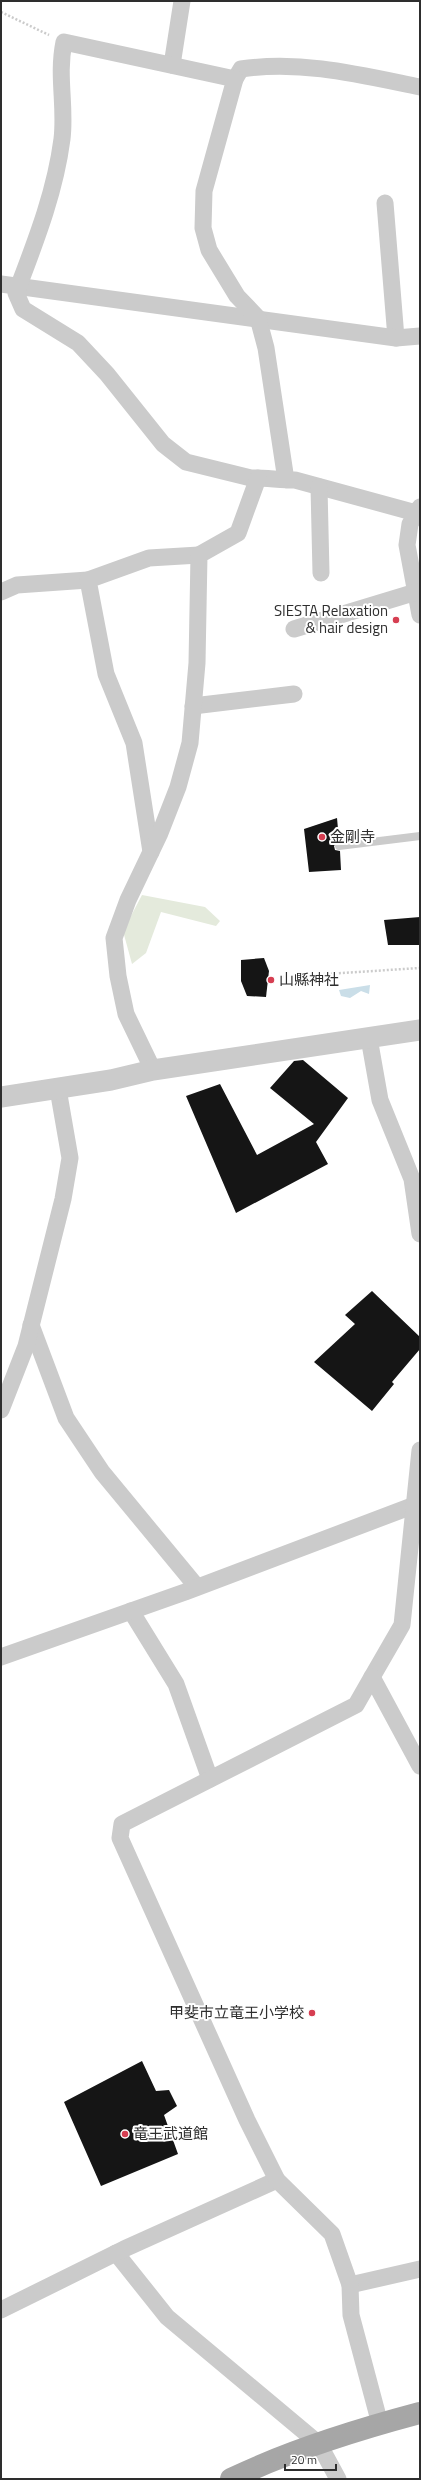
<svg xmlns="http://www.w3.org/2000/svg" width="421" height="2480" viewBox="0 0 421 2480" font-family="'Titillium Web','Noto Sans JP',sans-serif">
	<rect width="100%" height="100%" fill="#fff"/>
	<path fill="#e4eadc" d="M142 895 205 907 220 921 216 926 161 912 146 953 132 964 123 931Z"/>
	<path fill="#cadee8" d="M370 985 369 994 361 991 350 998 341 996 339 990Z"/>
	<g fill="#151515">
		<path d="M337 818 339 840 334 846 335 850 340 851 341 870 309 872 304 829Z"/>
		<path d="M420 917V945H388L384 920Z"/>
		<path d="M264 958 269 971 266 997 247 996 241 981V960Z"/>
		<path d="M303 1060 348 1098 316 1142 328 1164 236 1213 186 1096 220 1084 257 1155 314 1124 270 1088 294 1061Z"/>
		<path d="M372 1291 420 1337V1349L392 1382 394 1384 372 1411 314 1362 355 1324 345 1315Z"/>
		<path d="M142 2061 156 2091 169 2090 177 2106 164 2115 178 2154 101 2186 64 2102Z"/>
	</g>
	<g fill="none" stroke-linecap="round" stroke-linejoin="round">
		<g stroke="#cbcbcb" stroke-width="2.5" stroke-dasharray="2 2" stroke-linecap="butt">
			<path d="M1 12 49 35"/>
			<path d="M279 977 420 968"/>
		</g>
		<path stroke="#cbcbcb" stroke-width="8" d="M339 846 420 836"/>
		<g stroke="#cbcbcb" stroke-width="17">
			<path d="M172 65 182 1"/>
			<path d="M235 79 241 69C302 60 361 75 420 87"/>
			<path d="M385 203 396 338"/>
			<path d="M1 284 396 338 420 336"/>
			<path d="M286 480 266 348 258 318 237 296 209 250 203 228 204 191 235 79 64 42C57 76 66 106 62 139 55 193 35 243 16 293L23 309 78 343 107 374 163 444 186 462 251 478C266 478 281 480 295 480L416 513"/>
			<path d="M319 487 321 573"/>
			<path d="M420 507 410 524 407 545 420 615"/>
			<path d="M1 592 17 585 88 580"/>
			<path d="M294 629 416 592"/>
			<path d="M193 706 294 694"/>
			<path d="M151 852 134 743 106 674 88 580 149 558 199 555"/>
			<path d="M369 1038 380 1100 412 1179 420 1234"/>
			<path d="M153 1070 126 1014 118 976 114 938 128 900 160 833 178 787 190 743 197 663 199 555 238 533 258 478"/>
			<path d="M31 1325 66 1418 102 1472 197 1587"/>
			<path d="M1 1410 26 1346 63 1199 70 1158 58 1089"/>
			<path d="M131 1611 176 1684 210 1779"/>
			<path d="M1 1657 185 1592 420 1503"/>
			<path d="M372 1677 402 1625 420 1450"/>
			<path d="M116 2253 167 2317 319 2444 338 2479"/>
			<path d="M350 2285 420 2269"/>
			<path d="M1 2310 124 2249 277 2180"/>
			<path d="M380 2424 351 2315 350 2285 332 2234 277 2180 247 2120 120 1838 122 1824 356 1705 372 1677 420 1766"/>
		</g>
		<path stroke="#cbcbcb" stroke-width="21" d="M1 1097 111 1080 153 1070 420 1030"/>
		<path stroke="#a6a6a6" stroke-width="22" d="M231 2479C291 2450 356 2430 420 2413"/>
	</g>
	<g fill="#d63e51" stroke="#fff" stroke-width="1.5">
		<circle cx="396" cy="620" r="4"/>
		<circle cx="322" cy="837" r="4"/>
		<circle cx="271" cy="980" r="4"/>
		<circle cx="312" cy="2013" r="4"/>
		<circle cx="125" cy="2134" r="4"/>
	</g>
	<g text-anchor="middle" stroke-width="4" stroke-linejoin="round" paint-order="stroke">
		<g font-size="15" fill="#2e2e2e" stroke="#fff" text-anchor="start">
			<text x="388" y="616" text-anchor="end">SIESTA Relaxation<tspan x="388" dy="17">&amp; hair design</tspan></text>
			<text x="330" y="842">金剛寺</text>
			<text x="279" y="985">山縣神社</text>
			<text x="304" y="2018" text-anchor="end">甲斐市立竜王小学校</text>
			<text x="133" y="2139">竜王武道館</text>
		</g>
	</g>
	<rect width="421" height="2480" fill="none" stroke="#2e2e2e" stroke-width="4"/>
	<path d="M285 2464v6h51v-6" fill="none" stroke="#2e2e2e" stroke-width="2"/>
	<text x="291" y="2464" font-size="12" fill="#2e2e2e" stroke="#ffffff" stroke-width="3" paint-order="stroke">20 m</text>
</svg>
